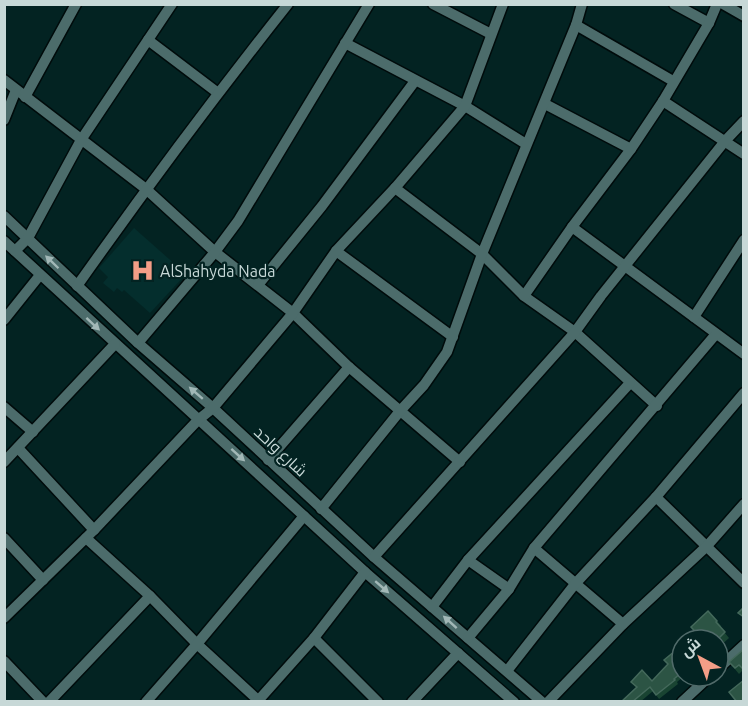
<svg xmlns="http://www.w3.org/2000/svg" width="748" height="706" viewBox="0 0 748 706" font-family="Ubuntu,Cairo,sans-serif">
	<rect width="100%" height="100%" fill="#032322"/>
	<path fill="#042e2d" d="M134 228 186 274 150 313 124 290 122 292 117 288 114 292 103 283 108 277 99 268Z"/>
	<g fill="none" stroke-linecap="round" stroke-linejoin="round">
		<defs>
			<g id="minor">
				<path d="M433 4 491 34"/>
				<path d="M674 4 709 23"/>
				<path d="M723 4 744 16"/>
				<path d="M576 25 673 81"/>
				<path d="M148 40 218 93"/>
				<path d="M345 43 465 106 526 144"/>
				<path d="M4 80 146 189 215 252 293 313 349 367 460 462"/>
				<path d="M25 97 76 4"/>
				<path d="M663 101 744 154"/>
				<path d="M545 104 631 149"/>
				<path d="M4 120 16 90"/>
				<path d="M395 188 482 254 524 296 575 332 657 406"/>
				<path d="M4 216 138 343 213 408 374 557 542 702"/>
				<path d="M572 227 744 354"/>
				<path d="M4 241 365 572 514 702"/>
				<path d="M15 251 28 238 81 140 172 4"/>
				<path d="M336 251 453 337"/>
				<path d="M258 285 322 206 415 81"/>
				<path d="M77 286C145 190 215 96 288 4"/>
				<path d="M524 296 572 227 631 149 663 101 709 23 717 4"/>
				<path d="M694 317 744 240"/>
				<path d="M4 320 40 275"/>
				<path d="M138 343 215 252 238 221 369 4"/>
				<path d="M4 407 33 432"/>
				<path d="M18 448 94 530"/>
				<path d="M268 460 349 367"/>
				<path d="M4 462 115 344"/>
				<path d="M656 497 744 583"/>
				<path d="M321 509 400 411 424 385 447 352 482 254 576 25 582 4"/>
				<path d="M4 538 43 580"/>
				<path d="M86 538 150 596 197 644 260 702"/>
				<path d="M534 548 623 624"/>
				<path d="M374 557 575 332 601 296 725 141 744 121"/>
				<path d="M468 560 509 589"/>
				<path d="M432 607 468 560 630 383"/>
				<path d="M4 618 94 530 198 420 213 408 293 313 336 251 395 188 465 106 503 4"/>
				<path d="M314 638 378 702"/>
				<path d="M468 638 509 589 534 548 716 334"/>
				<path d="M4 661 43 702"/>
				<path d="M718 669 744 645"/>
				<path d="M507 671 575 584 656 497 744 393"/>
				<path d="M49 702 150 596"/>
				<path d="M146 702 197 644 304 516"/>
				<path d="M257 702 314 638 365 572"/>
				<path d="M412 702 458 653"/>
				<path d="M548 702 623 624 707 546 744 504"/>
				<path d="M682 702 710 676"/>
			</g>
		</defs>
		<use href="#minor" stroke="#000b0b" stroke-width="13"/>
		<use href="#minor" stroke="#4c6c6b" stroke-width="10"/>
	</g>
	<g fill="#194432">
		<path d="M717 621 721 626 720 627 729 638 718 648V640H702L691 627Z"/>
		<path d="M744 649V671L743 670 739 674 729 662Z"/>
		<path d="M682 659V676H684L677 682 678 684 659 699 653 691 640 702H621L636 688 631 682 652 681 668 665 664 660Z"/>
	</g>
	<g fill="#2c5444" stroke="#44695b" stroke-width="1.5">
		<path d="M744 607V617L738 613Z"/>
		<path d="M708 611 717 621 716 622 725 632 717 640H703L691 627Z"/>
		<path d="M744 649V670L739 665 735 668 729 662Z"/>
		<path d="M675 651 682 659V672L674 679 675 680 656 695 650 687 632 702H621L637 687 631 682 642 670 652 681 668 664 664 660Z"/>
		<path d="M744 680V702H737L729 692Z"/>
	</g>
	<defs><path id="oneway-solid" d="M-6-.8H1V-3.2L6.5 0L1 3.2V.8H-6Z" transform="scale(1.5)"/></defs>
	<g fill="#a2b8b7">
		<use href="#oneway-solid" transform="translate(52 262) rotate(-136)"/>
		<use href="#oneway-solid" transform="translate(93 324) rotate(43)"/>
		<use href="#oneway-solid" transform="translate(196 393) rotate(-139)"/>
		<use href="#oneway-solid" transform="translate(238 455) rotate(42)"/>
		<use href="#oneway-solid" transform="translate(382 587) rotate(41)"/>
		<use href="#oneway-solid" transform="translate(450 622) rotate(-138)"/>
	</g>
	<defs>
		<symbol id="hospital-bare" viewBox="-9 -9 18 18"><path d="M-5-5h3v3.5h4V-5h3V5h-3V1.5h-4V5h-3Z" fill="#f49e87" stroke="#032322" stroke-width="2.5" paint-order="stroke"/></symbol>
	</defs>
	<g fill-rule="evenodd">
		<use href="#hospital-bare" x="126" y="254" width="33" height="33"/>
	</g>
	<g text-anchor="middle" stroke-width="4.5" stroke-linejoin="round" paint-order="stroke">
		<g font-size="16" fill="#c7d8d7" stroke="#032322" text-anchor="start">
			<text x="160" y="277">AlShahyda Nada</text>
		</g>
		<g font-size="16" fill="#c7d8d7" stroke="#032322">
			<text transform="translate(281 451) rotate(43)" y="6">شارع واحد</text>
		</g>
	</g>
	<rect width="748" height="706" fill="none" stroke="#c7d8d7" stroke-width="12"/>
	<g transform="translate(700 658) rotate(319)"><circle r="28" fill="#032322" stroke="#516b6a" stroke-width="1.5"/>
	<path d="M0-4.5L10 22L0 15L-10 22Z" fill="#f49e87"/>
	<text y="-9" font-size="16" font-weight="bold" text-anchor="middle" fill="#c7d8d7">ش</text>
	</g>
</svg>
